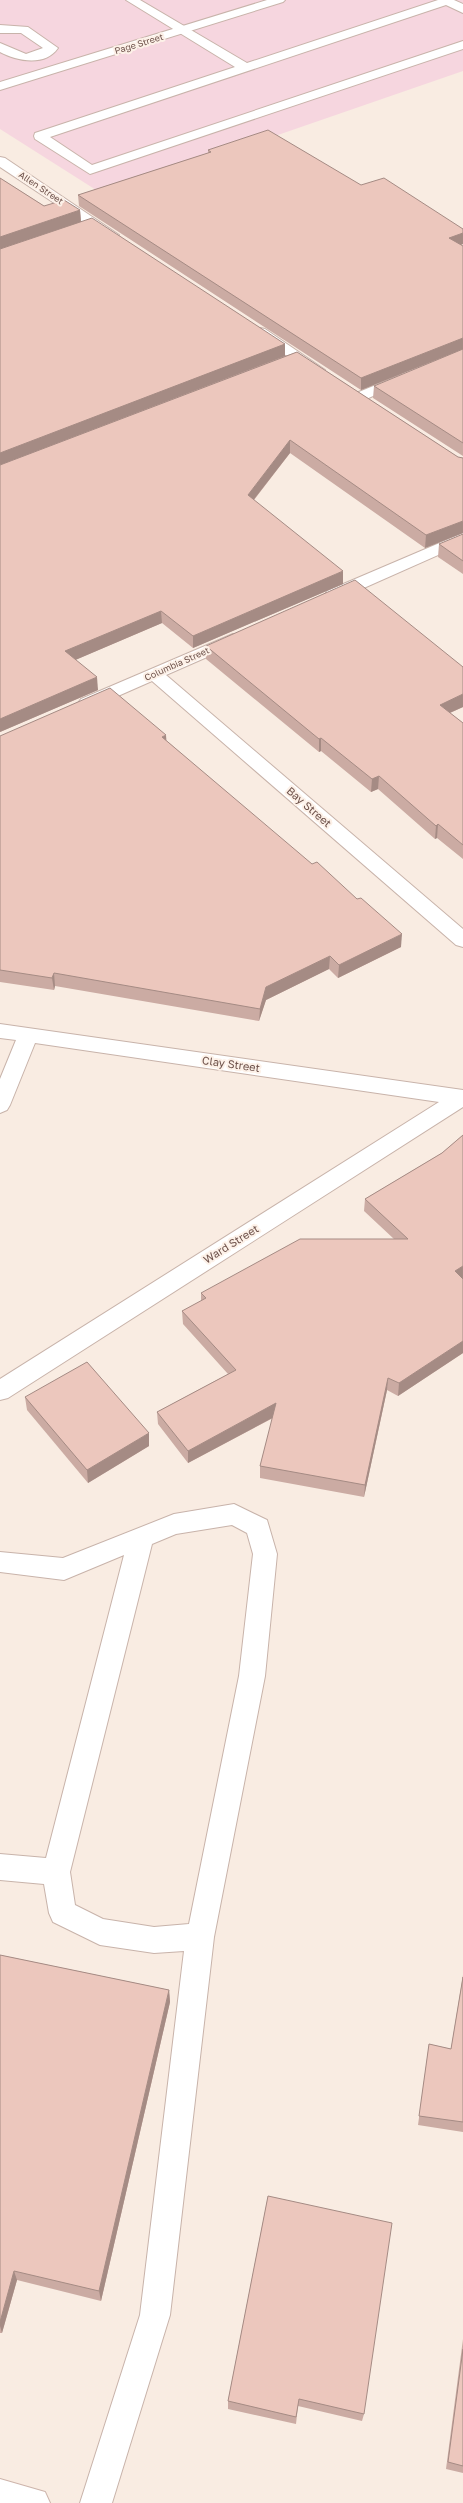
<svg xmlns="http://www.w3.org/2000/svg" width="463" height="2503" viewBox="0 0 463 2503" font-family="'Golos Text',sans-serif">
	<rect width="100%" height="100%" fill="#f9ece2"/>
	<path fill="#f6d6df" d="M0 0H463V71L104 195 0 129Z"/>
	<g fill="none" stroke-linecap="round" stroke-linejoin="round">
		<defs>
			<g id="service">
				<path d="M126 0H140L247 63 438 0H454L463 4V13L446 5 50 137 92 165 463 41V49L90 174 35 139 34 136 35 133 235 67Z"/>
				<path d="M0 25 28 27 58 48C45 67 17 61 0 52V43L26 54 43 48 21 33H0Z"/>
				<path d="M234 1504 267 1520 277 1554 265 1676 214 1937 170 2315 112 2503H80L140 2315 184 1951 154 1953 100 1945 53 1922 49 1913 44 1884 0 1880V1854L46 1858 124 1555 64 1580 0 1572V1552L63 1558 174 1514ZM232 1525 247 1533 253 1554 239 1676 189 1924 154 1927 103 1919 75 1905 70 1872 152 1544 176 1534Z"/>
			</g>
			<g id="minor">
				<path d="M400 375 407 379 405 382 364 400H354L352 397 354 394Z"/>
				<path d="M463 533V544L339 599H327L325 595 327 591Z"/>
				<path d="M233 634 239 635 241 639 239 643 166 675 463 929V947L456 945 152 681 93 707H81L78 703 81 699Z"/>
				<path d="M0 1024 463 1090V1107L8 1398 0 1400V1379L439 1102 35 1043 10 1105 7 1110 0 1113V1079L16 1040 0 1038Z"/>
			</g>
			<g id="tertiary">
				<path d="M267 0H285L283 2 0 90V82Z"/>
				<path d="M0 157 5 158 119 235 112 239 107 238 0 167Z"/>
				<path d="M260 328 265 329 325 370 318 374 313 373 255 335 253 332Z"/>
			</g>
			<path id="secondary" d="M0 2479 45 2492 50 2503H0Z"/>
		</defs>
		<use href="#service" stroke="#c8b3aa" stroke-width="2"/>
		<use href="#minor" stroke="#c8b3aa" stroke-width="2"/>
		<use href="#tertiary" stroke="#c8b3aa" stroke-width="2"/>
		<use href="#secondary" stroke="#cdb4ab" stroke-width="2"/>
		<use href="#service" fill="#fff" fill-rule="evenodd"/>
		<use href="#minor" fill="#fff" fill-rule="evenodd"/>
		<use href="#tertiary" fill="#fff" fill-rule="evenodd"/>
		<use href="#secondary" fill="#fff" fill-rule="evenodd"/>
	</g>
	<g fill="#cbaba3">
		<path d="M208 150 361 185 463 229V244L461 245 463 246V456L373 398 374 386 462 350 361 390 79 206 78 195 208 153Z"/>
		<path d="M0 178 44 206 80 210 81 222 285 344V356L297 352 458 457 463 458V533L425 548 290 453 254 500 343 584 193 648 162 623 75 660 98 690 0 732Z"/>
		<path d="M463 534V574L438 557 439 544Z"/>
		<path d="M206 646 463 667V707L450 713 463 723V859L437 838 435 839 378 789 371 792 321 751 319 752 206 659Z"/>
		<path d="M0 736 167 741 401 947 338 978 329 969 266 1000 259 1021 55 986 54 990 0 982Z"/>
		<path d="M463 1135V1353L398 1396 387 1390 364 1497 260 1478V1466L273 1418 188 1463 158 1424 157 1412 228 1374 183 1324 182 1311 201 1301V1293L394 1239 364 1211 365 1199 442 1153Z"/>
		<path d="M25 1397 149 1446 88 1483 27 1410Z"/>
		<path d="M0 1955 169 1990 170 2002 101 2301 17 2280 2 2333H0Z"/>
		<path d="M463 1975V2132L418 2125 429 2044 451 2049Z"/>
		<path d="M268 2196 364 2414 362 2421 298 2406 296 2424 228 2409V2401Z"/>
		<path d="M463 2339V2473L446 2469Z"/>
	</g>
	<g fill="#a58b84">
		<path d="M80 210 81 222 0 249V237Z"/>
		<path d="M463 233V244L448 249 449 238Z"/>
		<path d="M463 338V349L361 390V378Z"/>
		<path d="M285 344V356L0 465V453Z"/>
		<path d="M290 440V453L248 507V495Z"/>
		<path d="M463 521V533L425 548 426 535Z"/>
		<path d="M343 571V584L193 648V636Z"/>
		<path d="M161 611 162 623 66 664 65 651Z"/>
		<path d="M97 677 98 690 0 732V719Z"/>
		<path d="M463 694V707L438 718 440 705Z"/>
		<path d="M166 735 167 748 162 737Z"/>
		<path d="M321 738V751L319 752V739Z"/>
		<path d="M379 776 378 789 371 792 372 779Z"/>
		<path d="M438 824 437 838 435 839 436 826Z"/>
		<path d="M402 934 401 947 338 978 339 965Z"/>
		<path d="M330 956 329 969 266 1000 259 1021 260 1009 266 987Z"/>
		<path d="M54 973 55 986 54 990 52 978Z"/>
		<path d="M463 1266V1278L454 1284 455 1271Z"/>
		<path d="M463 1341V1353L398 1396 399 1383Z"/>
		<path d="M388 1378 387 1390 364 1497 365 1485Z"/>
		<path d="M276 1403V1416L188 1463V1451Z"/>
		<path d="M149 1433V1446L88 1483 87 1470Z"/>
		<path d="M169 1990 170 2002 101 2301 99 2291Z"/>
		<path d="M14 2271 17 2280 2 2333 0 2326V2322Z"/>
	</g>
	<g fill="#ecc7bd" stroke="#a58b84">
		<path d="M268 130 361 185 384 178 463 229V233L449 238 463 246V338L361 378 78 195 211 152 208 150Z"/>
		<path d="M0 178 44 206 64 200 80 210 0 237Z"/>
		<path d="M92 218 285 344 0 453V249Z"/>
		<path d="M463 349V443L374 386Z"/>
		<path d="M297 352 458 457 463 458V521L426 535 290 440 248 495 343 571 193 636 161 611 65 651 97 677 0 719V465Z"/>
		<path d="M463 534V561L439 544Z"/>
		<path d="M355 580 463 667V694L440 705 463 723V845L438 824 436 826 379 776 372 779 321 738 319 739 206 646Z"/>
		<path d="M110 688 166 735 162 737 312 864 317 862 357 899 361 898 402 934 339 965 330 956 266 987 260 1009 54 973 52 978 0 970V736Z"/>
		<path d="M463 1135V1266L455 1271 463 1279V1341L399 1383 388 1378 365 1485 260 1466 276 1403 188 1451 157 1412 236 1370 182 1311 206 1298 201 1293 300 1239H408L365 1199 442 1153Z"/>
		<path d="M87 1362 149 1433 87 1470 25 1397Z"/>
		<path d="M0 1955 169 1990 99 2291 14 2271 0 2322Z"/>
		<path d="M463 1977V2122L419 2116 429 2044 451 2049Z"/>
		<path d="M268 2196 392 2223 364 2414 299 2399 296 2417 228 2401Z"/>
		<path d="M463 2349V2466L448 2462Z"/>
	</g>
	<g text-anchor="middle" stroke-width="4" stroke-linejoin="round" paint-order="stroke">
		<g font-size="9" fill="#6e524b" stroke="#fdf1e8">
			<text transform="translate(139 44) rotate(-17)" y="3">Page Street</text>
			<text transform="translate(41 188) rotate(34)" y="3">Allen Street</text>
			<text transform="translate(177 664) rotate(-24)" y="3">Columbia Street</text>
		</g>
		<g font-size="11" fill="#6e524b" stroke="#fdf1e8">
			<text transform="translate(309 807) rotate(41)" y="4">Bay Street</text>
			<text transform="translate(231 1064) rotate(8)" y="4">Clay Street</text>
			<text transform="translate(231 1244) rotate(-32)" y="4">Ward Street</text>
		</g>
	</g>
</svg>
